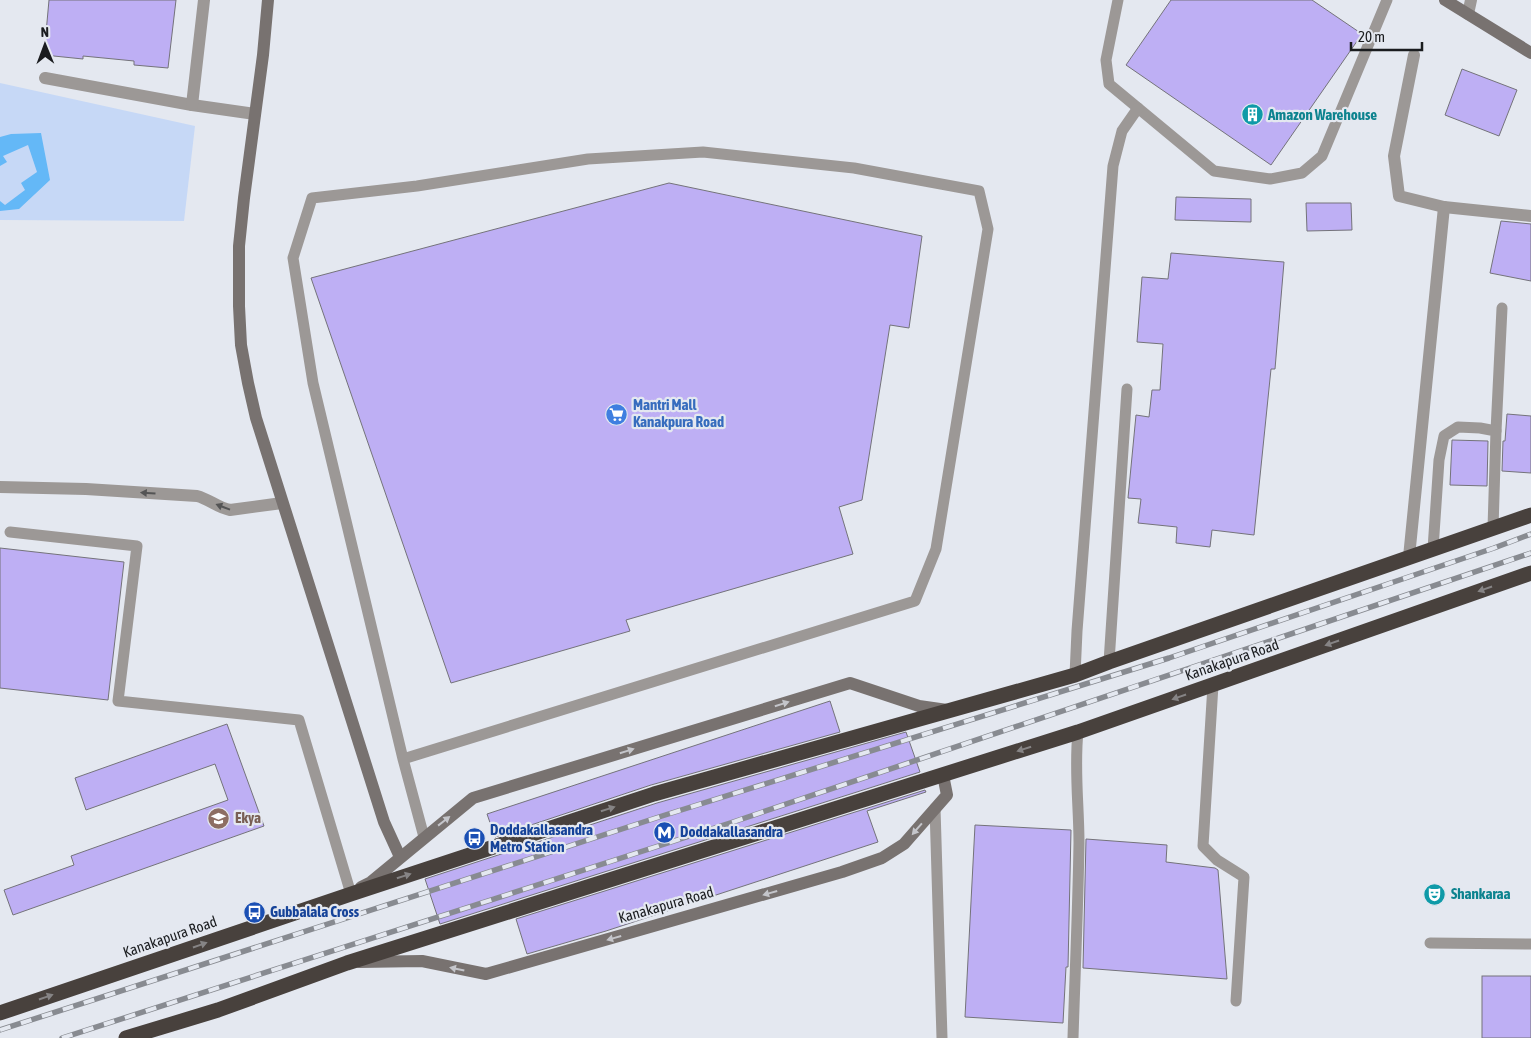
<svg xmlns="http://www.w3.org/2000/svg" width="1531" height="1038" viewBox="0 0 1531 1038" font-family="'Asap Condensed',sans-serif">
	<rect width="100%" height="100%" fill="#e4e8f0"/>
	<path fill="#c6d8f6" d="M0 83 195 126 184 221 0 220Z"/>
	<path fill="#64b8f7" d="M41 133 50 180 19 209 0 211V201L5 205 25 190 21 183 37 172 28 145 3 156 7 162 0 166V137L11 134Z"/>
	<g fill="#beaff4" stroke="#74737a">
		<path d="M49 0H176L168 68 134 65V61L124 60 83 56V59L44 55Z"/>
		<path d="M1171 0H1312L1362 34 1271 165 1126 65Z"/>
		<path d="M1462 69 1517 90 1499 136 1445 115Z"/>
		<path d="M669 183 922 236 909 328 890 325 862 500 839 507 853 554 626 620 630 631 451 683 311 278Z"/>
		<path d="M1176 197 1251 199V222L1175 220Z"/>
		<path d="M1306 203H1351L1352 230 1307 231Z"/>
		<path d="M1501 221 1531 224V281L1490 273Z"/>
		<path d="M1171 253 1284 262 1275 369H1271L1254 535 1212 530 1210 547 1176 543 1177 527 1138 523 1141 499 1128 498 1136 415 1149 417 1152 390H1160L1163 344 1137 342 1142 277 1168 279Z"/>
		<path d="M1507 414 1531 416V473L1502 471 1503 441H1505Z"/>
		<path d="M1452 440 1488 441 1487 486 1450 485Z"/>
		<path d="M0 548 124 562 108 700 0 688Z"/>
		<path d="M830 701 840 732 651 785 495 837 487 814Z"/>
		<path d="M227 724 264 826 13 915 4 890 74 865 71 856 228 800 215 764 86 810 75 778Z"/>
		<path d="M906 732 920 772 440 924 425 879 657 803Z"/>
		<path d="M925 790 926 792 867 811 878 842 606 931 527 954 516 919Z"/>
		<path d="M975 825 1071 830 1068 967H1066L1063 1023 965 1017Z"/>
		<path d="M1086 839 1167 845 1166 862 1215 868 1218 870 1227 979 1083 968Z"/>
		<rect x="1482" y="976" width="49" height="62"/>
	</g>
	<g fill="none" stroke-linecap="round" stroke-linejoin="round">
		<g stroke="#9c9896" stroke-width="11">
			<path d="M1118 0 1106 60 1109 84 1214 171 1270 179 1302 173 1322 156 1387 0"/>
			<path d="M1496 431 1502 308"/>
			<path d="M10 532 137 546 118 701 299 720 351 894"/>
			<path d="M1433 549 1439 460 1444 436 1458 427 1480 428 1496 431 1493 528"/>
			<path d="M1109 662 1127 389"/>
			<path d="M1075 675 1077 631 1113 166 1122 131 1138 108"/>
			<path d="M1213 685 1203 846 1217 860 1244 877 1236 1001"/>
			<path d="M403 759 915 601 936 549 988 229 979 191 854 168 703 152 588 159 417 186 312 198 293 258 313 383 403 759 424 837"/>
			<path d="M935 808 942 1038"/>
			<path d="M1430 943 1531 944"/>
			<path d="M1073 1038C1075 973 1078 908 1079 843 1079 806 1074 769 1078 732"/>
		</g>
		<g stroke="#9c9896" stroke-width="12">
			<path d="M1468 14 1471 0"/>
			<path d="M1414 55 1394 156 1399 196 1444 207 1531 216"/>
			<path d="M45 78 192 105 255 114"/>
			<path d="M192 105 204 0"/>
			<path d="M0 487 86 489 197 496C209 499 218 508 230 510L282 503"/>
			<path d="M1409 557 1444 207"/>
		</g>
		<g stroke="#787270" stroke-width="12">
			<path d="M268 0 263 55 244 198 239 246V306L241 345 248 383 256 418 384 822 400 857"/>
			<path d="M1445 0 1531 53"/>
			<path d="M361 887 371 882 473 798 850 683 919 706 947 710"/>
			<path d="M359 962 422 961 486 974 842 872 882 858 904 844 947 795 943 775"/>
		</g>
		<g stroke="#48413d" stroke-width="15">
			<path d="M0 1013 351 894 654 794 1075 675 1109 662 1531 515"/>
			<path d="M126 1038 218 1010 347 963 1078 732 1531 573"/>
		</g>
		<defs>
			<g id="rail">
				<path d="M0 1030 662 816 1169 658 1494 548 1531 534"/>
				<path d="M62 1038 730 823 1531 553"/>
			</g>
		</defs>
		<use href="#rail" stroke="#888b91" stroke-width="5.5"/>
		<use href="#rail" stroke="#e4e8f0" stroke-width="4" stroke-dasharray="11" stroke-linecap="butt"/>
	</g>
	<defs><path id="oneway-solid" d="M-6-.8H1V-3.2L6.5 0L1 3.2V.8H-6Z" transform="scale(1.25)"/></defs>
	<g fill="#545455">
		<use href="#oneway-solid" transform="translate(148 493) rotate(-176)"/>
		<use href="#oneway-solid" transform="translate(223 507) rotate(-159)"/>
	</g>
	<g fill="#868485">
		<use href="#oneway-solid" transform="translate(1485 589) rotate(161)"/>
		<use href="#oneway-solid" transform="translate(1332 643) rotate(161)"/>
		<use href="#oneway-solid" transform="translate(1179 697) rotate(161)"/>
		<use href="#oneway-solid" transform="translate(1024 749) rotate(162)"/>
		<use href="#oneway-solid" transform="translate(608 809) rotate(-18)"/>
		<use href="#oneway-solid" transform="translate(404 876) rotate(-18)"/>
		<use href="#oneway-solid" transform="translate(200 945) rotate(-19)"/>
		<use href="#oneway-solid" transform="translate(46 997) rotate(-19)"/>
	</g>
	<g fill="#c4c5ca">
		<use href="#oneway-solid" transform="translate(782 704) rotate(-17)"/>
		<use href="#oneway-solid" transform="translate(627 751) rotate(-17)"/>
		<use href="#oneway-solid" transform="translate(444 821) rotate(-38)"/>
		<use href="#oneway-solid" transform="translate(917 829) rotate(131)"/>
		<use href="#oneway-solid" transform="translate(770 893) rotate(164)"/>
		<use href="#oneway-solid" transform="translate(614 938) rotate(164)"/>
		<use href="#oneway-solid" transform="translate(457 969) rotate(-168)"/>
	</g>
	<defs>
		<symbol id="building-disc" viewBox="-11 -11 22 22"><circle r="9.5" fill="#0f9aa8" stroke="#e4e8f0"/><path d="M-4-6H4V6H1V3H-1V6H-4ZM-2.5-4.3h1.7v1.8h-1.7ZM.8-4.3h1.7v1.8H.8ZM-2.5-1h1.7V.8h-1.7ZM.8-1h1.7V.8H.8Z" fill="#fff"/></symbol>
		<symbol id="supermarket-disc" viewBox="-11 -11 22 22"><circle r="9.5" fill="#3f7fe0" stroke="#e4e8f0"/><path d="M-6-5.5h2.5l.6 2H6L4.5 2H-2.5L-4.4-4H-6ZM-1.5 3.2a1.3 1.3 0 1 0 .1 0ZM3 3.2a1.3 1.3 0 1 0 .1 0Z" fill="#fff"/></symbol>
		<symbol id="school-disc" viewBox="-11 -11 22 22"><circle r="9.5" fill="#8d6e63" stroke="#e4e8f0"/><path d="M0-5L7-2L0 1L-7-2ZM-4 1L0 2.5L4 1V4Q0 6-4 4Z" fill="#fff"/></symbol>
		<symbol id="metro-disc" viewBox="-11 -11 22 22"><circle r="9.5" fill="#1a4fb4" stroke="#e4e8f0"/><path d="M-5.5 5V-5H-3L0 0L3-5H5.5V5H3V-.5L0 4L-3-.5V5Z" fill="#fff"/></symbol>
		<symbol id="bus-disc" viewBox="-11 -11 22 22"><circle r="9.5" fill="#1a4fb4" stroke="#e4e8f0"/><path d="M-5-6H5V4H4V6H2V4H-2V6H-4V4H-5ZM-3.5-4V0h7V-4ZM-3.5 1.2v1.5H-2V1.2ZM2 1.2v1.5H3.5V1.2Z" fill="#fff"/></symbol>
		<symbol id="theatre-disc" viewBox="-11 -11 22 22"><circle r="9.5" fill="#0f9aa8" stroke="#e4e8f0"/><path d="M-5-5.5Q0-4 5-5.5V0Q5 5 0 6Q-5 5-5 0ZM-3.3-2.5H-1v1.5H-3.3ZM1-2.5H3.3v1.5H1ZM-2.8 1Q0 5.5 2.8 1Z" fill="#fff"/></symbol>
	</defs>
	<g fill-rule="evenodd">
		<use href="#building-disc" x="1240" y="102" width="25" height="25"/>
		<use href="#supermarket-disc" x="604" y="402" width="25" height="25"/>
		<use href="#school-disc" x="206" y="806" width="25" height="25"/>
		<use href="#metro-disc" x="652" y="820" width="25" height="25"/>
		<use href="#bus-disc" x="462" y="826" width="25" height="25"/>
		<use href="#theatre-disc" x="1422" y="882" width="25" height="25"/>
		<use href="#bus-disc" x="242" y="900" width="25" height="25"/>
	</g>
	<g text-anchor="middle" stroke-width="4.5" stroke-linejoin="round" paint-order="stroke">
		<g font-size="15" font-weight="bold" fill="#0d838f" stroke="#e4e8f0" text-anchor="start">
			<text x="1268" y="120">Amazon Warehouse</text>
			<text x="1451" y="899">Shankaraa</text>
		</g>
		<g font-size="15" font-weight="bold" fill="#366cbe" stroke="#e4e8f0" text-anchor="start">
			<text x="633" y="410">Mantri Mall<tspan x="633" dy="17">Kanakpura Road</tspan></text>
		</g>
		<g font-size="15" fill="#1a1c1f" stroke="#e4e8f0">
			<text transform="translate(1232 660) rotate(-19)" y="5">Kanakapura Road</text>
			<text transform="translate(666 905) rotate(-16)" y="5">Kanakapura Road</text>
			<text transform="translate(170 937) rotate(-19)" y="5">Kanakapura Road</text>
		</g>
		<g font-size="15" font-weight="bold" fill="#785e54" stroke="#e4e8f0" text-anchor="start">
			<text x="235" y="823">Ekya</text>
		</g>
		<g font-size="15" font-weight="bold" fill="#164399" stroke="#e4e8f0" text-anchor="start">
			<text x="490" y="835">Doddakallasandra<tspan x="490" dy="17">Metro Station</tspan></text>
			<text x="680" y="837">Doddakallasandra</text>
			<text x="270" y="917">Gubbalala Cross</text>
		</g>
	</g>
	<g transform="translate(45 45) rotate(359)" stroke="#e4e8f0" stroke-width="4" paint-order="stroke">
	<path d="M0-4L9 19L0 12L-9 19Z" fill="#1a1c1f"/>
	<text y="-8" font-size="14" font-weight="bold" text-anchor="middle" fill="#1a1c1f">N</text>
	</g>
	<path d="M1351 42v8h71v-8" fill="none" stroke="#1a1c1f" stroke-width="2.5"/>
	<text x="1358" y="42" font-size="15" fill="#1a1c1f" stroke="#e4e8f0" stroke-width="4" paint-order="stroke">20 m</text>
</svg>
